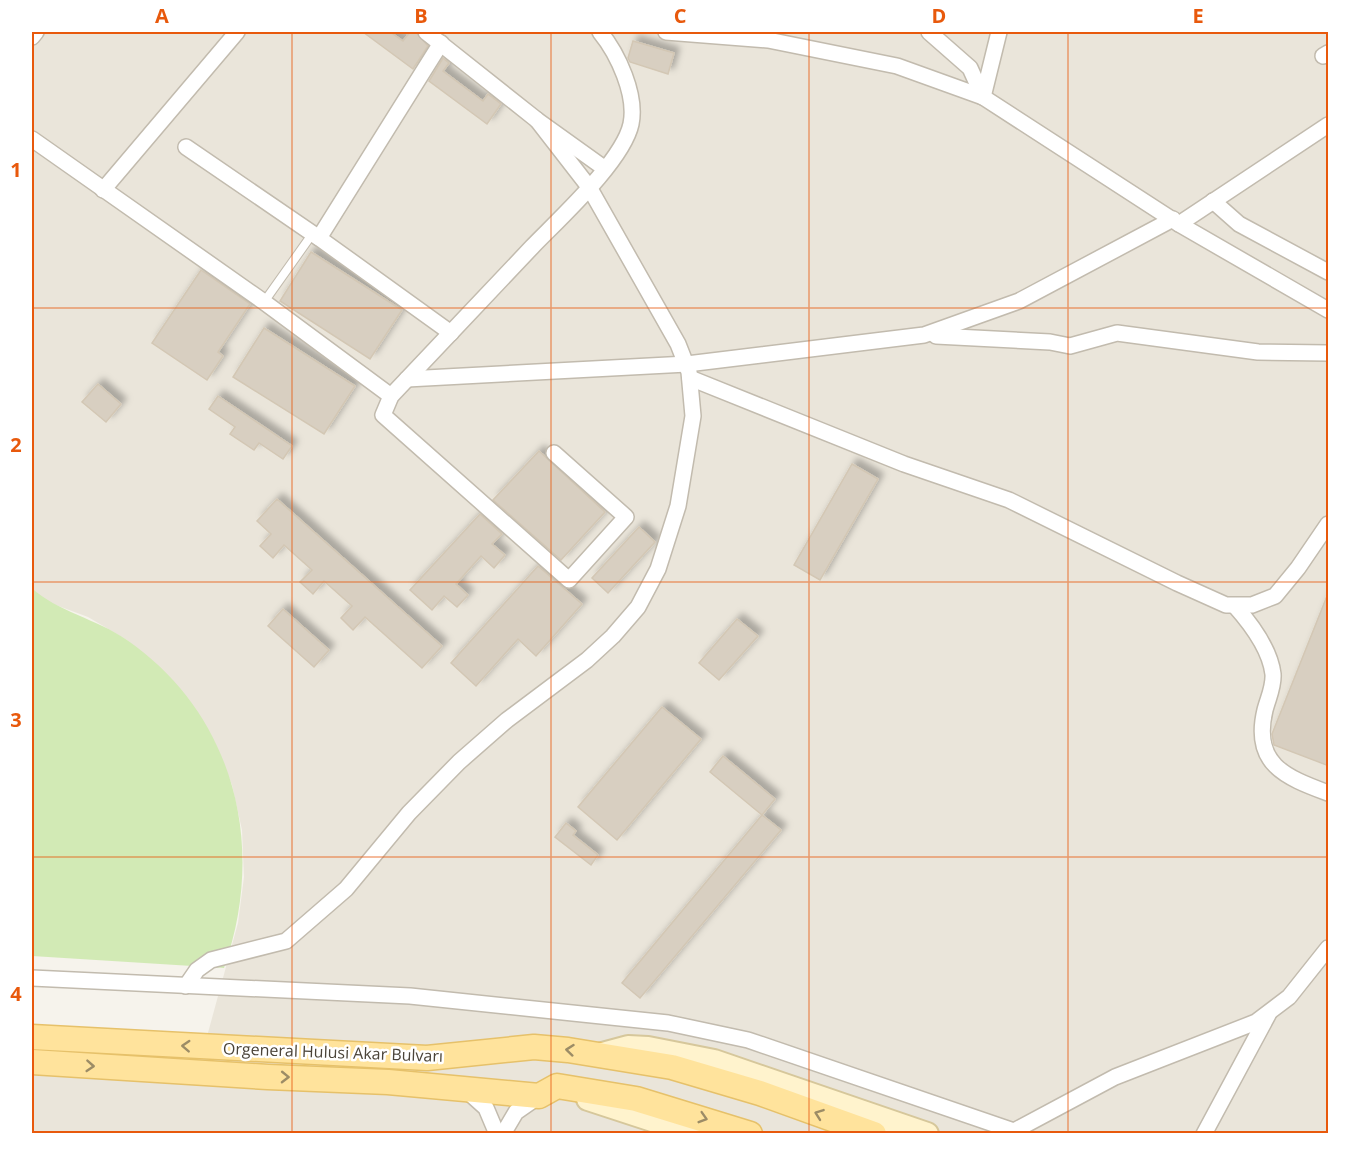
<svg xmlns="http://www.w3.org/2000/svg" width="1360" height="1165" viewBox="0 0 1360 1165" font-family="'Open Sans',sans-serif">
	<defs>
		<filter id="shadow"><feDropShadow dx="5.5" dy="-5.5" stdDeviation="3" flood-color="#0004"/></filter>
	</defs>
	<rect width="100%" height="100%" fill="#f6f3ec"/>
	<path fill="#eae5da" d="M32 32H1328V1133H32V1039L203 1051 238 923 244 877 242 830 232 785 214 741 191 703 161 669 127 640 88 617 45 601 32 588Z"/>
	<path fill="#d2eab5" d="M32 588C56 611 97 619 127 640 235 715 267 846 224 968L32 956Z"/>
	<g fill="#d8cfc1" stroke="#d3c7b4" stroke-width="1.5" filter="url(#shadow)">
		<path d="M363 32H390L403 41 410 32H416L428 46 413 69Z"/>
		<path d="M633 41 674 53 668 74 630 62 628 58Z"/>
		<path d="M443 58 449 63 443 71 483 101 488 94 501 104 487 124 429 81Z"/>
		<path d="M311 252 402 310 370 359 280 301Z"/>
		<path d="M201 270 250 304 218 352 223 356 207 380 152 343Z"/>
		<path d="M264 328 355 386 324 434 233 377Z"/>
		<path d="M98 384 121 404 106 422 82 402Z"/>
		<path d="M218 396 292 446 283 459 259 443 254 450 230 434 235 427 209 409Z"/>
		<path d="M539 451 605 512 561 560 493 500Z"/>
		<path d="M852 464 878 479 820 580 794 565Z"/>
		<path d="M277 499 442 646 422 668 365 617 353 630 341 618 352 606 324 581 313 594 300 582 312 570 284 545 273 558 260 546 271 534 257 521Z"/>
		<path d="M480 514 502 534 492 544 505 555 494 568 481 556 456 584 468 595 457 607 444 596 432 610 410 590Z"/>
		<path d="M639 527 655 542 608 593 592 578Z"/>
		<path d="M538 566 582 604 536 656 518 639 476 686 451 663Z"/>
		<path d="M1329 591V766L1274 745 1272 734Z"/>
		<path d="M283 609 329 650 314 667 268 626Z"/>
		<path d="M737 619 758 636 719 680 699 663Z"/>
		<path d="M662 707 701 739 617 840 578 807Z"/>
		<path d="M723 756 775 799 762 815 710 772Z"/>
		<path d="M762 815 781 830 640 998 622 983Z"/>
		<path d="M566 823 576 831 573 835 598 855 591 865 555 837Z"/>
	</g>
	<g fill="none" stroke-linecap="round" stroke-linejoin="round">
		<defs>
			<path id="lane" d="M264 302 313 233"/>
			<g id="street">
				<path d="M426 32 537 120 604 168"/>
				<path d="M666 32 768 40 897 66 983 97 1179 224 1328 310"/>
				<path d="M929 32 970 68 983 97"/>
				<path d="M32 37 36 32"/>
				<path d="M1323 56 1328 53"/>
				<path d="M983 97 999 32"/>
				<path d="M32 139 264 302 391 396"/>
				<path d="M186 147 319 238 451 333"/>
				<path d="M103 190 237 32"/>
				<path d="M1213 201 1239 224 1328 272"/>
				<path d="M1179 224 1328 125"/>
				<path d="M319 238 441 43"/>
				<path d="M936 336 1050 342 1070 346 1117 333 1258 352 1328 353"/>
				<path d="M690 378 904 464 1009 500 1177 583 1226 605H1252L1275 596 1298 568 1328 524"/>
				<path d="M407 379 687 364 924 335 1019 301 1173 219"/>
				<path d="M554 453 626 517 569 580 383 415 391 396C438 346 485 297 532 247 559 219 623 161 631 124 637 95 618 54 600 32"/>
				<path d="M1235 606C1251 624 1270 649 1273 674 1274 687 1268 698 1265 710 1252 764 1285 777 1328 793"/>
				<path d="M32 978 410 996 668 1023 748 1040 1014 1131 1115 1077 1256 1022 1289 997 1328 948"/>
				<path d="M186 986 197 970 211 960 286 941 346 889 409 813 459 762 507 720 587 660 613 636 638 607 658 569 678 506 693 416 689 372 678 344 589 187 537 120"/>
				<path d="M466 1090 486 1108 497 1134"/>
				<path d="M503 1134 516 1112 539 1096"/>
				<path d="M1204 1134 1268 1015"/>
			</g>
			<g id="secondary">
				<path d="M602 1054 628 1047 648 1048 714 1061 927 1134"/>
				<path d="M588 1099 695 1134"/>
			</g>
			<g id="primary">
				<path d="M32 1037 427 1058 534 1047 568 1050 672 1067 760 1093 874 1134"/>
				<path d="M32 1062 268 1077 388 1082 539 1096 557 1086 636 1099 750 1134"/>
			</g>
		</defs>
		<use href="#lane" stroke="#c2bbae" stroke-width="10"/>
		<use href="#street" stroke="#c2bbae" stroke-width="18"/>
		<use href="#secondary" stroke="#d6c79b" stroke-width="26"/>
		<use href="#primary" stroke="#e6c16a" stroke-width="27"/>
		<use href="#lane" stroke="#fff" stroke-width="8"/>
		<use href="#street" stroke="#fff" stroke-width="15"/>
		<use href="#secondary" stroke="#fff3cd" stroke-width="22"/>
		<use href="#primary" stroke="#ffe39c" stroke-width="24"/>
	</g>
	<defs><path id="oneway-chevron" d="M-2-3.5L2.5 0L-2 3.5" fill="none" stroke-width="1.6" stroke-linecap="round" stroke-linejoin="round" transform="scale(1.5)"/></defs>
	<g stroke="#9c8c66">
		<use href="#oneway-chevron" transform="translate(186 1046) rotate(-177)"/>
		<use href="#oneway-chevron" transform="translate(570 1050) rotate(-174)"/>
		<use href="#oneway-chevron" transform="translate(90 1066) rotate(4)"/>
		<use href="#oneway-chevron" transform="translate(285 1077) rotate(1)"/>
		<use href="#oneway-chevron" transform="translate(819 1114) rotate(-160)"/>
		<use href="#oneway-chevron" transform="translate(703 1118) rotate(17)"/>
	</g>
	<path fill="none" stroke="#e8590c" stroke-width="1.5" stroke-opacity="0.55" d="M292 32V1134M551 32V1134M809 32V1134M1068 32V1134M32 308H1328M32 582H1328M32 857H1328"/>
	<g text-anchor="middle" stroke-width="5" stroke-linejoin="round" paint-order="stroke">
		<g font-size="16" fill="#4b4439" stroke="#fff">
			<text transform="translate(333 1052) rotate(2)" y="6">Orgeneral Hulusi Akar Bulvarı</text>
		</g>
	</g>
	<rect width="1360" height="1165" fill="none" stroke="#ffffff" stroke-width="66"/>
	<rect x="33" y="33" width="1294" height="1099" fill="none" stroke="#e8590c" stroke-width="2"/>
	<g font-size="20" text-anchor="middle" font-weight="bold" fill="#e8590c">
		<text x="162" y="23">A</text>
		<text x="421" y="23">B</text>
		<text x="680" y="23">C</text>
		<text x="939" y="23">D</text>
		<text x="1198" y="23">E</text>
		<text x="16" y="177">1</text>
		<text x="16" y="452">2</text>
		<text x="16" y="727">3</text>
		<text x="16" y="1001">4</text>
	</g>
</svg>
